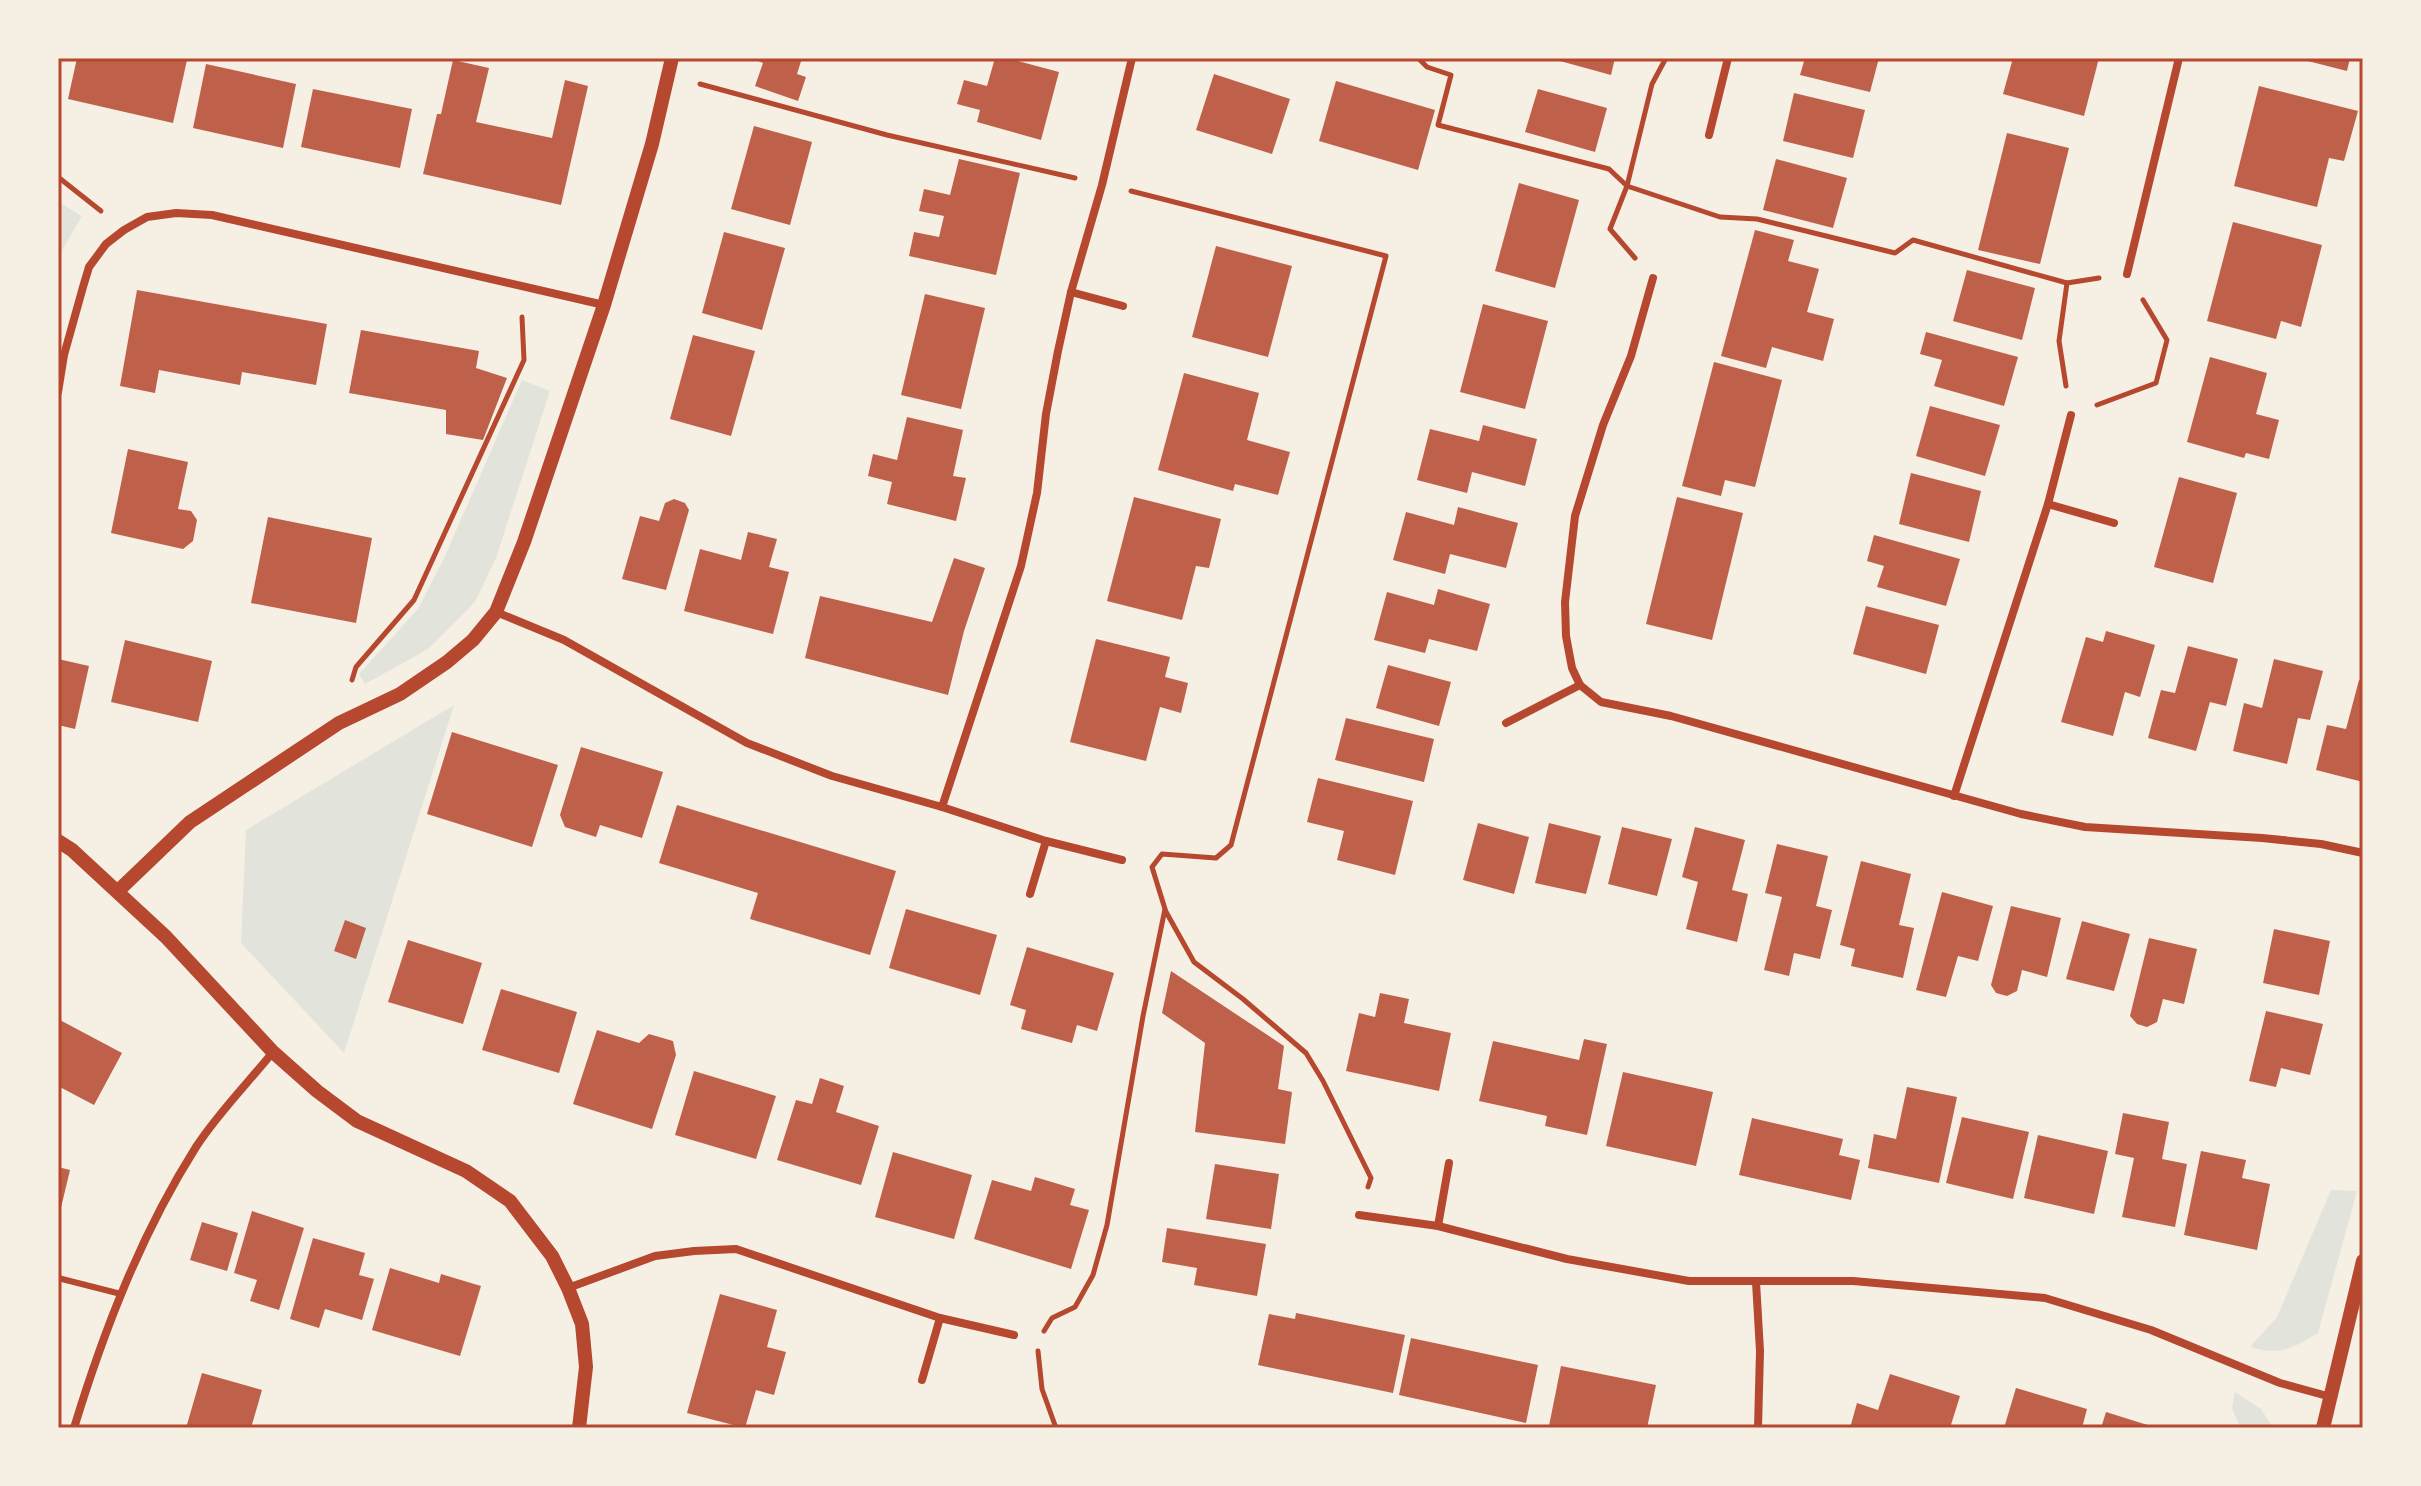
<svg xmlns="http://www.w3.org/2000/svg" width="2421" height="1486" viewBox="0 0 2421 1486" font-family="Helvetica,sans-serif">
	<rect width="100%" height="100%" fill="#f6efe4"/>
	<g fill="#e2e4dc">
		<path d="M58 202 82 216 58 257Z"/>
		<path d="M522 380 550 391 496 558 475 602 428 649 365 684 359 674 418 609 445 556Z"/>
		<path d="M454 705 344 1053 241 943 246 830Z"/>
		<path d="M2331 1190 2357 1191 2318 1333C2291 1349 2280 1356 2250 1347L2277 1317Z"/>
		<path d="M2235 1392 2261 1409 2273 1428H2240L2232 1408Z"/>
	</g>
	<g fill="#bf614a">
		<path d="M77 58 187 60 173 123 68 99Z"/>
		<path d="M751 58H802L797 74 806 77 798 101 755 86 763 63Z"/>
		<path d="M995 58H1007L1059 72 1041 140 977 122 980 110 957 104 964 80 987 86Z"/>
		<path d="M1549 58H1615L1611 75Z"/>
		<path d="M1805 58H1879L1870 92 1800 75Z"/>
		<path d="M2013 58H2099L2084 116 2003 94Z"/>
		<path d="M2296 58H2350L2347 71Z"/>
		<path d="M453 60 489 68 476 122 552 138 565 80 588 86 561 205 423 174 437 114H441Z"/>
		<path d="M206 64 296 84 283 148 193 128Z"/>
		<path d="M1214 74 1290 99 1272 154 1196 130Z"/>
		<path d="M1336 81 1435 110 1418 170 1319 141Z"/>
		<path d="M2259 86 2358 111 2344 161 2329 158 2317 207 2234 186Z"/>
		<path d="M313 89 412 109 400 168 301 147Z"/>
		<path d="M1538 89 1607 108 1595 152 1525 132Z"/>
		<path d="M1794 93 1865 110 1853 158 1783 141Z"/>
		<path d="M754 126 812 142 790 225 731 209Z"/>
		<path d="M2007 133 2069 148 2040 264 1978 250Z"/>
		<path d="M959 159 1020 173 996 275 909 256 914 232 939 237 944 216 919 211 924 189 950 195Z"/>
		<path d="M1776 159 1847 178 1833 228 1763 210Z"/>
		<path d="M1519 183 1579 200 1555 288 1495 271Z"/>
		<path d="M2233 222 2322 245 2301 327 2281 321 2276 339 2207 321Z"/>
		<path d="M1755 230 1794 240 1788 261 1819 269 1807 312 1834 319 1823 361 1772 347 1766 368 1721 356Z"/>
		<path d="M724 232 785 248 762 330 702 313Z"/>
		<path d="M1216 246 1292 266 1268 357 1192 337Z"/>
		<path d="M1967 270 2035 288 2022 340 1953 321Z"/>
		<path d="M137 290 327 324 316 385 242 372 240 385 159 370 155 393 120 386Z"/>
		<path d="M925 294 985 308 961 409 901 395Z"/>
		<path d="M1483 304 1548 321 1525 409 1460 392Z"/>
		<path d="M361 330 479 351 476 368 507 378 483 440 446 434V410L349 393Z"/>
		<path d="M1926 332 2018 357 2004 406 1934 386 1942 360 1920 354Z"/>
		<path d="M693 335 755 351 731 436 670 419Z"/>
		<path d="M2210 357 2267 373 2256 414 2279 420 2269 459 2246 453 2244 458 2187 442Z"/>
		<path d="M1714 362 1782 380 1755 487 1725 480 1721 496 1682 486Z"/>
		<path d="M1184 373 1259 393 1247 440 1290 452 1278 495 1235 484 1233 491 1158 470Z"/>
		<path d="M1930 406 2000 425 1985 476 1916 456Z"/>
		<path d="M907 417 963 430 953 476 966 478 956 521 887 504 892 482 868 476 873 454 897 460Z"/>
		<path d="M1483 425 1537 439 1525 486 1472 472 1467 493 1417 480 1430 429 1479 441Z"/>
		<path d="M128 449 188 462 178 509 191 511 197 520 193 541 183 549 111 533Z"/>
		<path d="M1911 473 1981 491 1969 542 1899 524Z"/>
		<path d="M2179 477 2237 493 2213 583 2154 567Z"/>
		<path d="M1134 497 1221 519 1209 568 1196 566 1182 620 1107 601Z"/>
		<path d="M1677 497 1743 513 1712 640 1646 624Z"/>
		<path d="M674 499 685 503 689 510 666 590 622 579 640 516 659 521 665 503Z"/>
		<path d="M1458 507 1518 523 1506 568 1450 554 1445 574 1393 560 1406 512 1454 525Z"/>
		<path d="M268 517 372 538 356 623 251 603Z"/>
		<path d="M748 532 777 539 769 567 789 572 773 634 684 611 700 549 741 560Z"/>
		<path d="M1874 535 1960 559 1946 606 1877 587 1884 566 1867 561Z"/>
		<path d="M954 558 985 568 964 631 948 695 805 658 820 596 932 622Z"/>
		<path d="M1438 589 1490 604 1477 651 1429 639 1425 653 1374 640 1387 592 1434 605Z"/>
		<path d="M1866 606 1939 625 1926 674 1853 654Z"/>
		<path d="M2106 631 2155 645 2140 697 2125 692 2113 736 2061 722 2086 637 2103 642Z"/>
		<path d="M1096 639 1170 657 1165 677 1188 683 1181 713 1160 707 1146 761 1070 742Z"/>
		<path d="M125 640 212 661 198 722 111 702Z"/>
		<path d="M2188 646 2238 659 2226 706 2210 702 2196 751 2148 738 2161 690 2175 693Z"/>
		<path d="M58 659 89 666 75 729 58 725Z"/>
		<path d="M2274 659 2323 671 2310 720 2298 718 2287 764 2233 751 2244 703 2262 708Z"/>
		<path d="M1388 665 1451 682 1439 726 1376 708Z"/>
		<path d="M2359 680 2363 681V782L2316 770 2327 725 2346 729Z"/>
		<path d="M1346 718 1434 739 1424 782 1335 760Z"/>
		<path d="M452 732 558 765 532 847 427 814Z"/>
		<path d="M581 747 663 772 642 838 600 825 596 837 565 827 560 815Z"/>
		<path d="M1318 778 1413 801 1395 875 1337 860 1344 831 1307 822Z"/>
		<path d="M677 805 896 871 870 955 750 919 758 893 659 863Z"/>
		<path d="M1478 823 1529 837 1514 894 1463 880Z"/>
		<path d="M1549 823 1601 836 1586 894 1535 883Z"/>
		<path d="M1622 827 1672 839 1657 896 1608 884Z"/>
		<path d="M1695 827 1745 840 1732 890 1748 894 1737 942 1686 929 1698 882 1682 877Z"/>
		<path d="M1777 844 1828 856 1816 906 1832 910 1820 959 1794 953 1789 976 1764 970 1782 897 1765 893Z"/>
		<path d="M1861 861 1911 874 1899 925 1914 928 1903 978 1851 966 1855 949 1840 945Z"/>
		<path d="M1942 892 1993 906 1978 961 1958 956 1946 997 1916 990Z"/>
		<path d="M2011 906 2061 918 2047 977 2022 970 2017 991 2007 996 1996 993 1991 985Z"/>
		<path d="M906 909 997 935 980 995 889 968Z"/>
		<path d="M345 920 366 928 356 959 334 951Z"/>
		<path d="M2082 921 2130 934 2114 991 2066 979Z"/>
		<path d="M2274 929 2330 941 2319 995 2263 983Z"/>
		<path d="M2149 938 2197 949 2184 1004 2163 999 2157 1022 2147 1027 2137 1024 2130 1016Z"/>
		<path d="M408 940 482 963 463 1024 388 1002Z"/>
		<path d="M1027 947 1114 973 1097 1031 1077 1025 1072 1043 1021 1029 1026 1010 1010 1005Z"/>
		<path d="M1171 971 1284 1046 1278 1089 1292 1092 1285 1144 1195 1132 1205 1043 1162 1013Z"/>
		<path d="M501 989 577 1012 559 1073 482 1050Z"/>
		<path d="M1380 993 1409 999 1404 1023 1451 1033 1439 1091 1346 1071 1359 1013 1375 1017Z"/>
		<path d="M2266 1011 2323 1024 2310 1075 2281 1068 2276 1087 2249 1081Z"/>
		<path d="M58 1019 122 1053 94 1105 58 1086Z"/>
		<path d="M597 1030 639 1043 649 1034 673 1041 676 1055 652 1129 573 1104Z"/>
		<path d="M1584 1039 1607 1044 1587 1135 1545 1126 1547 1116 1479 1101 1493 1041 1579 1060Z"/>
		<path d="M694 1071 776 1096 756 1159 675 1135Z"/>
		<path d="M1623 1072 1713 1092 1696 1166 1606 1146Z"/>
		<path d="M820 1078 844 1086 836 1112 879 1126 861 1185 777 1160 796 1100 812 1104Z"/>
		<path d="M1907 1087 1957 1097 1939 1183 1868 1168 1874 1134 1896 1139Z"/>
		<path d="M2123 1113 2169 1122 2162 1159 2187 1164 2175 1227 2122 1217 2134 1158 2115 1154Z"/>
		<path d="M1962 1117 2029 1132 2013 1199 1946 1183Z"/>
		<path d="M1752 1118 1843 1139 1839 1155 1860 1160 1851 1200 1739 1175Z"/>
		<path d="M2038 1135 2108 1151 2094 1214 2024 1198Z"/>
		<path d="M2201 1151 2246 1160 2242 1178 2270 1184 2257 1250 2184 1235Z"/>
		<path d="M893 1152 972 1175 954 1239 875 1217Z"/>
		<path d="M1215 1164 1279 1174 1271 1229 1206 1219Z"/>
		<path d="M58 1167 70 1170 59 1216H58Z"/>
		<path d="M1035 1177 1075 1189 1070 1205 1089 1210 1071 1269 974 1239 992 1180 1031 1191Z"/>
		<path d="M252 1211 304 1228 279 1310 250 1301 257 1280 234 1273Z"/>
		<path d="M202 1222 238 1233 227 1271 190 1260Z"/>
		<path d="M1167 1228 1266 1244 1257 1296 1194 1285 1197 1268 1162 1262Z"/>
		<path d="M313 1238 365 1253 359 1275 374 1279 362 1320 325 1309 319 1328 290 1319Z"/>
		<path d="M390 1268 439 1283 441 1274 481 1286 460 1356 372 1330Z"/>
		<path d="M720 1294 777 1310 767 1347 786 1352 774 1395 756 1390 745 1428 687 1413Z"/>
		<path d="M1296 1313 1405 1335 1393 1393 1258 1365 1269 1314 1295 1319Z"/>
		<path d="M1411 1338 1538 1365 1526 1423 1399 1395Z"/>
		<path d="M1561 1366 1656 1385 1647 1428 1549 1426Z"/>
		<path d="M202 1373 262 1390 251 1428H186Z"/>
		<path d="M1890 1374 1960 1396 1950 1428H1850L1857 1403 1878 1410Z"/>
		<path d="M2016 1388 2087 1409 2082 1428H2004Z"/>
		<path d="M2106 1412 2154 1427V1428H2101Z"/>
	</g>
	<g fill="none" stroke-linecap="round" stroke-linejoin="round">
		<g stroke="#b5482f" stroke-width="5">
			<path d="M1418 58 1427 67 1451 75 1438 125 1609 169 1627 186 1720 217 1757 219 1895 253 1913 240 2067 283 2099 278"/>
			<path d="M700 84 887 135 1075 178"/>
			<path d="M58 177 101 211"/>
			<path d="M1635 258 1610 229 1627 186 1652 84 1666 58"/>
			<path d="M2066 386 2059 341 2067 283"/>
			<path d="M2097 405 2156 383 2167 340 2143 300"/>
			<path d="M352 680 356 667 414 600 524 360 522 317"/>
			<path d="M1165 910 1194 962 1243 999 1306 1053 1323 1081 1371 1178 1368 1187"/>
			<path d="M1044 1331 1052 1318 1075 1307 1093 1275 1107 1225 1143 1016 1165 909 1152 867 1162 854 1216 858 1231 845 1386 256 1131 191"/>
			<path d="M1038 1351 1042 1389 1056 1428"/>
		</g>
		<path stroke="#b5482f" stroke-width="6" d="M58 1278 121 1294"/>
		<g stroke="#b5482f" stroke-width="8">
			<path d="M1709 135 1728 58"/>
			<path d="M2127 274 2179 58"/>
			<path d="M1071 292 1123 306"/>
			<path d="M58 392 64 355 83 287 89 267 106 244 124 230 147 217 176 213 212 215 604 305"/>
			<path d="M2048 504 2114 523"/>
			<path d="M496 612 564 640 747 743 832 776 942 807 1046 841 1122 860"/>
			<path d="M1580 685 1572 668 1566 636 1565 602 1575 516 1603 425 1631 356 1653 278"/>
			<path d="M1506 723 1580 685 1601 702 1671 716 2021 814 2085 827 2262 838 2321 844 2363 853"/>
			<path d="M1954 796 2048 504 2071 415"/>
			<path d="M942 807 1021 566 1037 493 1046 414 1058 351 1071 292 1102 185 1132 58"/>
			<path d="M1030 894 1046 841"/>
			<path d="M1359 1215 1438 1226 1567 1259 1689 1281H1853L2045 1298 2151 1330 2280 1383 2331 1397"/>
			<path d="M1438 1226 1449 1163"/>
			<path d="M1756 1282 1760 1351 1758 1428"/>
			<path d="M568 1288 655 1256 694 1251 736 1249 940 1318 1014 1335"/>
			<path d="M922 1380 940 1318"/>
			<path d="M74 1428C104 1330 141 1234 196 1147 218 1113 248 1083 273 1052"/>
		</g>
		<g stroke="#b5482f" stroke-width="14">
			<path d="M58 841 72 850 166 937 273 1052 317 1091 357 1121 466 1171 510 1201 552 1256 568 1288 582 1324 586 1367 579 1428"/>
			<path d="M118 891 190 822 339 723 400 694 447 662 473 640 496 612 524 542 604 305 652 144 672 58"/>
			<path d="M2323 1428 2363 1261"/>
		</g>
	</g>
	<rect width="2421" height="1486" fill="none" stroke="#f6efe4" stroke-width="120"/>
	<rect x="60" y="60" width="2301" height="1366" fill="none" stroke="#b5482f" stroke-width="3"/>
</svg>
